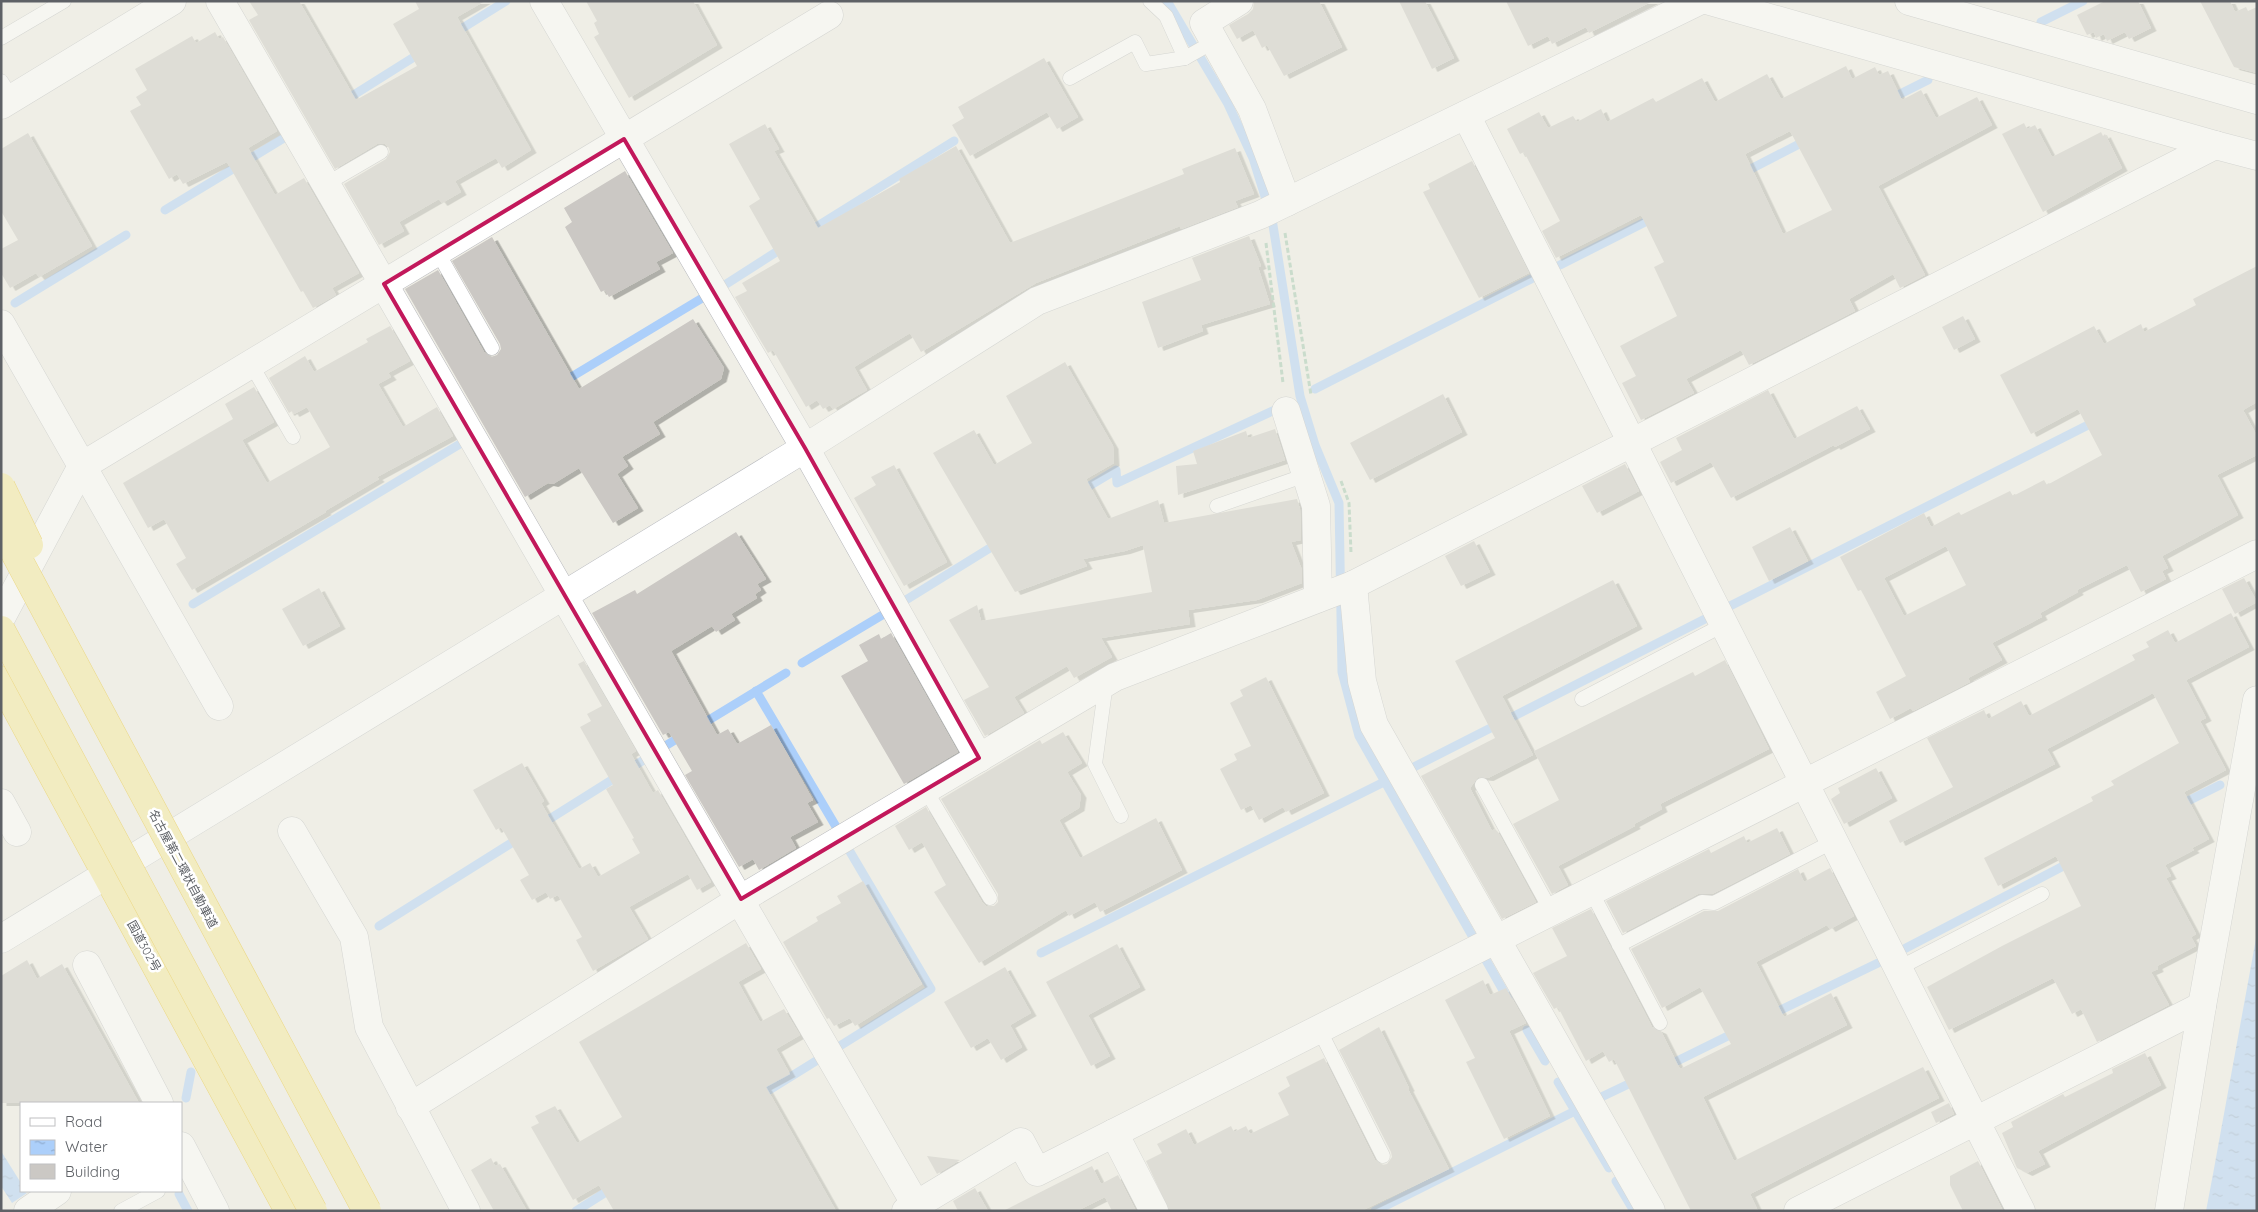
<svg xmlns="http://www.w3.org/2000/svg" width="2258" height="1212" viewBox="0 0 2258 1212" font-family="Quicksand,'Noto Sans JP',sans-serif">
	<defs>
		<pattern id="water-ripples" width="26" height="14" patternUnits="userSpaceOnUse" patternTransform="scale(1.25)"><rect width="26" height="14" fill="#accffa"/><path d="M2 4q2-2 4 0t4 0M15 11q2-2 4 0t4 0" fill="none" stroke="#8fabce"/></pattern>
		<filter id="shadow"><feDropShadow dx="5.5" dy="3" stdDeviation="0" flood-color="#0004"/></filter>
	</defs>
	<rect width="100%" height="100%" fill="#efeee6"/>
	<g fill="url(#water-ripples)">
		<path d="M2257 933V1211H2206L2213 1174Z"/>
		<path d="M1 1151 21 1183V1191L27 1193 12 1203 1 1186Z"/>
	</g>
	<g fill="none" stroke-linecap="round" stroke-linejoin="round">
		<g stroke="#accffa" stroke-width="9">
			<path d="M1167 1 1228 104 1253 158 1272 219 1300 396 1315 445 1339 503 1342 672 1359 736 1508 999"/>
			<path d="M2041 22 2083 1"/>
			<path d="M453 34 506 1"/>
			<path d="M1890 99 1928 80"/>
			<path d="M344 101 422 52"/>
			<path d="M1743 173 1807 140"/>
			<path d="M165 210 289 135"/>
			<path d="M808 232 954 141"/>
			<path d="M1560 265 1655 217"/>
			<path d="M720 288 784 247"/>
			<path d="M15 303 126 235"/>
			<path d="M563 382 704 297"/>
			<path d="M1315 389 1531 279"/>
			<path d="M1081 491 1116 470 1117 483 1281 407"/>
			<path d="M899 599 901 603 998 543"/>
			<path d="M193 604 465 441"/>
			<path d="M1730 606 2096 421"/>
			<path d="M802 663 884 614"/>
			<path d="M756 691 838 830"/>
			<path d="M699 726 786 673"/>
			<path d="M662 748 683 735"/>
			<path d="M1408 770 1705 619"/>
			<path d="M2180 805 2220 785"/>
			<path d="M540 825 650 756"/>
			<path d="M379 926 521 837"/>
			<path d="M1906 948 2071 862"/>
			<path d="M1041 953 1384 782"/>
			<path d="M1770 1015 1878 963"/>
			<path d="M1527 1030 1545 1061"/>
			<path d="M835 1049 931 989 849 850"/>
			<path d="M1667 1066 1736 1032"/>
			<path d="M1558 1082 1609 1168"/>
			<path d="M758 1097 824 1056"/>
			<path d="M186 1098 191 1072"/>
			<path d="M1595 1100 1637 1080"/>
			<path d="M1616 1181 1634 1211"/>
			<path d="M179 1194 188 1211"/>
			<path d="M576 1211 614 1187"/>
			<path d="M1375 1211 1575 1111"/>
		</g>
	</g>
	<g fill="#cbc8c4" fill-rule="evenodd" filter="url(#shadow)">
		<path d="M249 1H299L356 100 417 66 393 24 419 9 415 1H485L457 17 531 150 502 168 496 158 455 181 461 192 442 203 439 199 399 222 404 231 379 245 344 184 386 159 390 152 389 148 385 144H377L335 169 249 20 258 15Z"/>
		<path d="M586 1H693L717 45 629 98 594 37 599 34 594 23 597 21Z"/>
		<path d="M1254 1H1319L1342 47 1284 76 1267 45 1262 48 1253 30 1237 39 1229 25 1248 14 1253 9Z"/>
		<path d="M1399 1H1425L1454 58 1432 69Z"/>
		<path d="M1506 1H1653L1589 33 1586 27 1552 44 1548 36 1528 46Z"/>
		<path d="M2105 1H2138L2151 28 2129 39 2125 32 2107 41 2104 34 2096 38 2094 32 2087 35 2077 15Z"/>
		<path d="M2200 1H2230L2235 12 2246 7 2248 11 2257 7V73L2234 67Z"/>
		<path d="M215 32 219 39 223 37 277 131 248 148 275 195 304 178 359 273 332 288 336 295 313 308 303 291 301 292 227 162 183 184 177 174 169 179 130 111 141 105 136 97 147 90 135 69 192 36 196 43Z"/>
		<path d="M1044 58 1078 117 1057 129 1047 112 970 156 952 125 964 118 958 107Z"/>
		<path d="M1846 66 1852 79 1875 67 1879 75 1888 71 1902 100 1921 90 1936 118 1977 97 1992 125 1878 186 1925 275 1900 288 1893 274 1849 299 1855 311 1749 365 1741 350 1686 379 1694 393 1641 420 1622 383 1636 376 1620 346 1677 316 1654 267 1664 262 1641 215 1556 258 1542 231 1560 221 1524 152 1520 154 1507 129 1539 112 1548 128 1573 116 1577 122 1601 109 1607 122 1653 98 1656 102 1702 78 1715 102 1767 74 1781 99ZM1790 131 1832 210 1783 234 1745 154Z"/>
		<path d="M2024 123 2027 129 2035 125 2052 157 2101 132 2103 136 2105 134 2122 168 2043 212 2002 134Z"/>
		<path d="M765 124 779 149 774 151 818 228 900 182 899 179 956 146 1010 243 1184 174 1182 169 1235 148 1254 194 1235 201 1238 207 1181 229 1180 226 1036 283 921 352 910 333 854 367 867 390 833 409 830 405 823 409 817 400 806 407 773 350 768 353 735 297 747 291 742 283 780 261 749 206 760 199 729 144Z"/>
		<path d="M28 133 92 246 39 277 36 273 10 288 1 273V249L18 240 1 211V149Z"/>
		<path d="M1472 161 1529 273 1479 298 1423 192 1430 189 1428 184Z"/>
		<path d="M625 171 673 253 656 262 660 269 609 297 605 290 601 292 565 227 572 222 564 208Z"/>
		<path d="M1249 236 1261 266 1258 267 1270 304 1201 325 1203 331 1158 348 1142 302 1201 280 1192 258Z"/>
		<path d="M492 237 579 389 693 319 724 368 721 379 653 422 660 434 622 457 628 466 617 474 638 508 613 523 579 468 553 484 548 483 525 497 405 289 438 270 484 352 491 357 497 355 501 349 500 344 452 261Z"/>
		<path d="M2257 266V402L2243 410 2257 436V455L2217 475 2238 515 2162 556 2168 568 2162 571 2166 579 2141 592 2127 565 2077 590 2078 592 2040 613 2042 617 1992 643 2002 660 1968 678 1970 682 1913 711 1911 708 1890 719 1876 692 1906 676 1861 590 1858 591 1840 557 1924 513 1931 527 1959 512 1961 515 2010 491 2013 496 2044 480 2047 485 2102 455 2078 409 2031 434 2000 375 2094 326 2104 344 2141 324 2144 332 2196 305 2193 299ZM1946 546 1966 585 1904 616 1884 578Z"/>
		<path d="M1963 316 1975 339 1954 350 1942 327Z"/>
		<path d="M390 326 410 361 388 373 391 377 378 384 403 427 437 407 453 436 377 477 379 479 325 511 326 512 192 590 176 564 186 558 164 519 148 528 123 483 233 419 225 404 254 387 274 422 242 440 267 483 330 447 307 407 294 414 292 411 289 413 269 378 305 356 314 372 368 342 366 339Z"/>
		<path d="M1065 362 1113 446 1114 463 1086 479 1108 519 1158 500 1164 523 1297 499 1300 509 1301 540 1291 542 1302 570V583L1257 600 1188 610 1190 624 1101 638 1112 657 1074 678 1067 666 1014 697 1024 713 985 736 964 700 989 687 949 620 977 605 981 621 1152 592 1143 545 1125 551 1083 559 1087 566 1015 592 933 453 974 430 994 465 1032 443 1006 396Z"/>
		<path d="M1768 390 1794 439 1857 406 1870 429 1835 447 1834 445 1731 498 1711 462 1671 483 1660 462 1682 450 1676 438Z"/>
		<path d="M1443 394 1462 432 1370 480 1350 443Z"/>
		<path d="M1275 429 1285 460 1178 495 1176 466 1197 464 1193 451 1246 431 1248 438Z"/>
		<path d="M1625 464 1639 491 1597 513 1582 486Z"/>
		<path d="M894 465 947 562 904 586 854 498 876 485 871 477Z"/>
		<path d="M1790 527 1808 561 1769 581 1752 547Z"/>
		<path d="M736 532 766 579 757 584 761 590 755 594 757 598 731 614 735 620 716 632 712 626 671 651 717 735 728 729 737 744 771 725 813 800 807 803 818 822 790 837 796 848 759 870 753 859 739 867 685 775 692 771 669 732 663 735 592 613 635 590 637 594Z"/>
		<path d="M1474 541 1490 572 1461 586 1445 556Z"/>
		<path d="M2244 578 2257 602 2235 614 2222 589Z"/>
		<path d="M1613 580 1637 626 1502 696 1533 755 1488 778 1478 777 1470 788 1492 831 1495 829 1498 832 1536 902 1502 919 1421 776 1495 738 1455 661Z"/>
		<path d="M319 588 340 626 303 646 282 609Z"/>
		<path d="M2231 613 2249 647 2186 680 2206 718 2200 721 2226 770 2184 792 2209 839 2192 848 2194 850 2165 865 2171 876 2166 878 2196 934 2191 937 2196 946 2157 966 2158 969 2151 972 2169 1005 2097 1042 2081 1009 2072 1014 2053 978 1949 1030 1927 987 2002 946 2081 906 2056 856 1998 886 1984 858 2093 801 2091 797 2114 785 2111 781 2179 743 2153 693 2047 749 2055 764 1900 843 1889 821 1953 787 1927 738 1984 710 1988 719 2021 701 2029 716 2135 660 2132 655 2149 647 2146 642 2168 630 2175 643Z"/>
		<path d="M891 633 958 752 904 784 841 676 868 661 859 645 879 634 881 639Z"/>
		<path d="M1725 660 1769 749 1660 804 1662 809 1634 824 1635 826 1558 866 1568 885 1552 894 1513 824 1559 800 1534 751 1693 672 1695 676Z"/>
		<path d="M584 661 636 751 631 754 653 793 658 790 711 882 697 890 688 874 629 907 648 939 593 971 576 940 582 937 558 895 550 899 546 892 532 900 520 880 529 875 501 827 496 830 473 790 522 763 544 801 541 803 579 869 590 863 598 877 640 853 632 839 634 838 606 789 613 785 580 727 591 721 587 714 602 706 578 664Z"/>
		<path d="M1266 677 1324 793 1286 812 1283 807 1259 820 1251 805 1241 810 1220 769 1237 760 1234 754 1251 746 1230 703 1243 696 1240 690Z"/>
		<path d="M1063 732 1082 763 1067 772 1081 795 1079 808 1059 820 1080 858 1156 818 1182 870 1100 912 1095 902 1069 916 1066 910 979 963 934 892 946 885 922 842 909 850 895 826 926 807 982 902 986 906H994L998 902V894L941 799 1040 740 1042 744Z"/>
		<path d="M1876 768 1892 798 1844 824 1831 799 1840 793 1838 788Z"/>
		<path d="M1777 828 1790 854 1712 894H1698L1623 933 1606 901 1709 849 1711 853 1744 836 1747 843Z"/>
		<path d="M1830 868 1854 916 1830 929 1827 925 1756 962 1784 1017 1831 993 1847 1025 1703 1097 1734 1161 1923 1067 1939 1098 1750 1194 1758 1211H1691L1614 1059 1609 1062 1603 1051 1586 1061 1558 1007 1554 1009 1533 973 1567 956 1552 928 1591 909 1652 1027 1661 1031 1680 1069 1731 1044 1700 987 1662 1008 1631 949 1704 911H1718L1798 869 1804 882Z"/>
		<path d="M863 881 922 984 855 1026 850 1018 834 1026 829 1018 827 1019 783 942 818 921 816 917 841 903 837 896Z"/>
		<path d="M746 943 761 969 738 982 760 1022 784 1009 800 1035 776 1049 790 1074 766 1087 836 1211H614L599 1185 573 1200 531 1127 539 1123 535 1116 555 1106 577 1143 622 1117 579 1042Z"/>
		<path d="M1117 944 1140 987 1088 1015 1110 1056 1091 1066 1046 982Z"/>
		<path d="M27 960 37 979 62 964 139 1103H1V976Z"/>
		<path d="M1005 967 1031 1013 1010 1025 1022 1047 1001 1060 988 1038 971 1048 944 1002Z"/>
		<path d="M1483 980 1490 995 1506 988 1526 1023 1509 1031 1550 1116 1504 1139 1466 1062 1475 1058 1445 1000Z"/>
		<path d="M1379 1027 1409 1088 1408 1089 1449 1169 1361 1211H1169L1146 1161 1162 1153 1157 1144 1186 1129 1194 1145 1231 1126 1234 1132 1246 1126 1250 1134 1289 1115 1278 1093 1290 1086 1286 1077 1324 1058 1375 1160 1382 1165 1387 1164 1392 1157 1391 1152 1339 1050Z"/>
		<path d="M2145 1053 2161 1085 2038 1151 2045 1164 2027 1173 2017 1168 2002 1133 2013 1127 2011 1122 2063 1094 2065 1097 2113 1073 2112 1069Z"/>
		<path d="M1949 1103 1954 1114 1936 1123 1931 1112Z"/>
		<path d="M927 1156 960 1160 937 1174Z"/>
		<path d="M491 1158 495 1166 500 1164 527 1211H494L471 1170Z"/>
		<path d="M1978 1161 2003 1211H1963L1950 1185V1176Z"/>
		<path d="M1092 1166 1101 1184 1118 1175 1136 1211H1112L1105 1197 1077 1211H1003Z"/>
		<path d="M975 1188 988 1211H958L953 1201Z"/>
	</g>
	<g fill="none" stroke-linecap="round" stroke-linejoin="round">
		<defs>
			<g id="lane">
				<path d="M1150 1 1166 16 1185 58 1215 41"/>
				<path d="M1 38 64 1"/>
				<path d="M1070 78 1135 42 1146 64 1185 58"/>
				<path d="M1 81 12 98"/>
				<path d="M326 184 381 152"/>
				<path d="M437 251 492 348"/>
				<path d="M251 364 293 437"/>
				<path d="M1217 506 1306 475"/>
				<path d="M1106 683 1095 764 1121 816"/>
				<path d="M1582 699 1725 624"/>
				<path d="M1482 785 1551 911"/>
				<path d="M925 789 990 898"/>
				<path d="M1591 891 1660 1023"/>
				<path d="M1619 945 1702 902 1714 903 1834 841"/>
				<path d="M1899 968 2042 894"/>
				<path d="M1319 1029 1383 1156"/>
				<path d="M121 1211 158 1191"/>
			</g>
			<g id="street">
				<path d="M220 1 916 1205"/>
				<path d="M544 1 805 448 979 758"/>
				<path d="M1239 1 1204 23 1252 109 1287 202"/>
				<path d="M1710 1 2215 145"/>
				<path d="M1909 1 2257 100"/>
				<path d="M1 105 172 1"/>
				<path d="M1466 115 2021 1211"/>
				<path d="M1 324 219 706"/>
				<path d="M1286 411 1316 506 1318 598"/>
				<path d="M1353 585 1362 681 1374 725 1651 1211"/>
				<path d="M1 618 82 466 829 15"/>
				<path d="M1 803 17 832"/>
				<path d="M292 831 354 937 369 1027 466 1211"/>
				<path d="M87 965 159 1103"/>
				<path d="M410 1107 741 899 1115 677 1353 585 2215 145 2257 156"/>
				<path d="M1114 1133 1154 1211"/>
				<path d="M181 1146 215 1211"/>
				<path d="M28 1211 57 1191"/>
				<path d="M906 1211 1021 1142 1037 1172 2257 554"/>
				<path d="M1798 1211 2202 1006"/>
				<path d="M2169 1211 2202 1006 2257 700"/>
			</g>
			<path id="secondary" d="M1 939 805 448 1037 301 1260 215 1699 1"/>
			<path id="highway" d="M1 680 289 1211"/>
		</defs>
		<use href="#lane" stroke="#b7b8bc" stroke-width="15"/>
		<use href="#street" stroke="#b7b8bc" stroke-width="29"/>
		<use href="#secondary" stroke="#b8babf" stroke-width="29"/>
		<use href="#highway" stroke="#e8bc0e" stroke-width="29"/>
		<g stroke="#9ec6ad" stroke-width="3" stroke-dasharray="5 2.5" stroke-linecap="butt">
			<path d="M1285 233 1311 395"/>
			<path d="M1266 243 1283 383"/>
			<path d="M1341 481 1349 503 1351 553"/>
		</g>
		<use href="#lane" stroke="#fff" stroke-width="14"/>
		<use href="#street" stroke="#fff" stroke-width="28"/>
		<use href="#secondary" stroke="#fff" stroke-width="28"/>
		<use href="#highway" stroke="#f7e996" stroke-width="28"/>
		<defs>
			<g id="highway-bridge">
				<path d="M1 487 29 545"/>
				<path d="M1 527 367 1211"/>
				<path d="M1 630 313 1211"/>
			</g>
		</defs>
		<use href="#highway-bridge" stroke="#e8bc0e" stroke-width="29" stroke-linecap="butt"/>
		<use href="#highway-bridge" stroke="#f7e996" stroke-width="28"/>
	</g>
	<path d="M0 0H2258V1212H0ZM624 139 805 448 979 758 741 899 384 284Z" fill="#efeee6" fill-opacity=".55" fill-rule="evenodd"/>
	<path fill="none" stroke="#c2185b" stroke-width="4" stroke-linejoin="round" d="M624 139 805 448 979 758 741 899 384 284Z"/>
	<g text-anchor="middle" stroke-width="5" stroke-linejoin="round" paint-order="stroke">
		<g font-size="12" fill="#5e6166" stroke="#fff">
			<text transform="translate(183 869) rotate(62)" y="4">名古屋第二環状自動車道</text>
			<text transform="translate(144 946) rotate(61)" y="4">国道302号</text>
		</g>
	</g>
	<rect width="2258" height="1212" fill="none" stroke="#5e6166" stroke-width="5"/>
	<rect x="20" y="1102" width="162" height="90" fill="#ffffff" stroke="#bfc0c2"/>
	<rect x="30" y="1118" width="25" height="8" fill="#ffffff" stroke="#bfc0c2"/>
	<text x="65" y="1127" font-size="15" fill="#5e6166">Road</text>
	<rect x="30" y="1140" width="25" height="15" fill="url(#water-ripples)" stroke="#bfc0c2"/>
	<text x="65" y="1152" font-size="15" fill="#5e6166">Water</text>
	<rect x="30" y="1164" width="25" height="15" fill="#cbc8c4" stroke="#bfc0c2"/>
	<text x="65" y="1177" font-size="15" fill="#5e6166">Building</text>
</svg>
